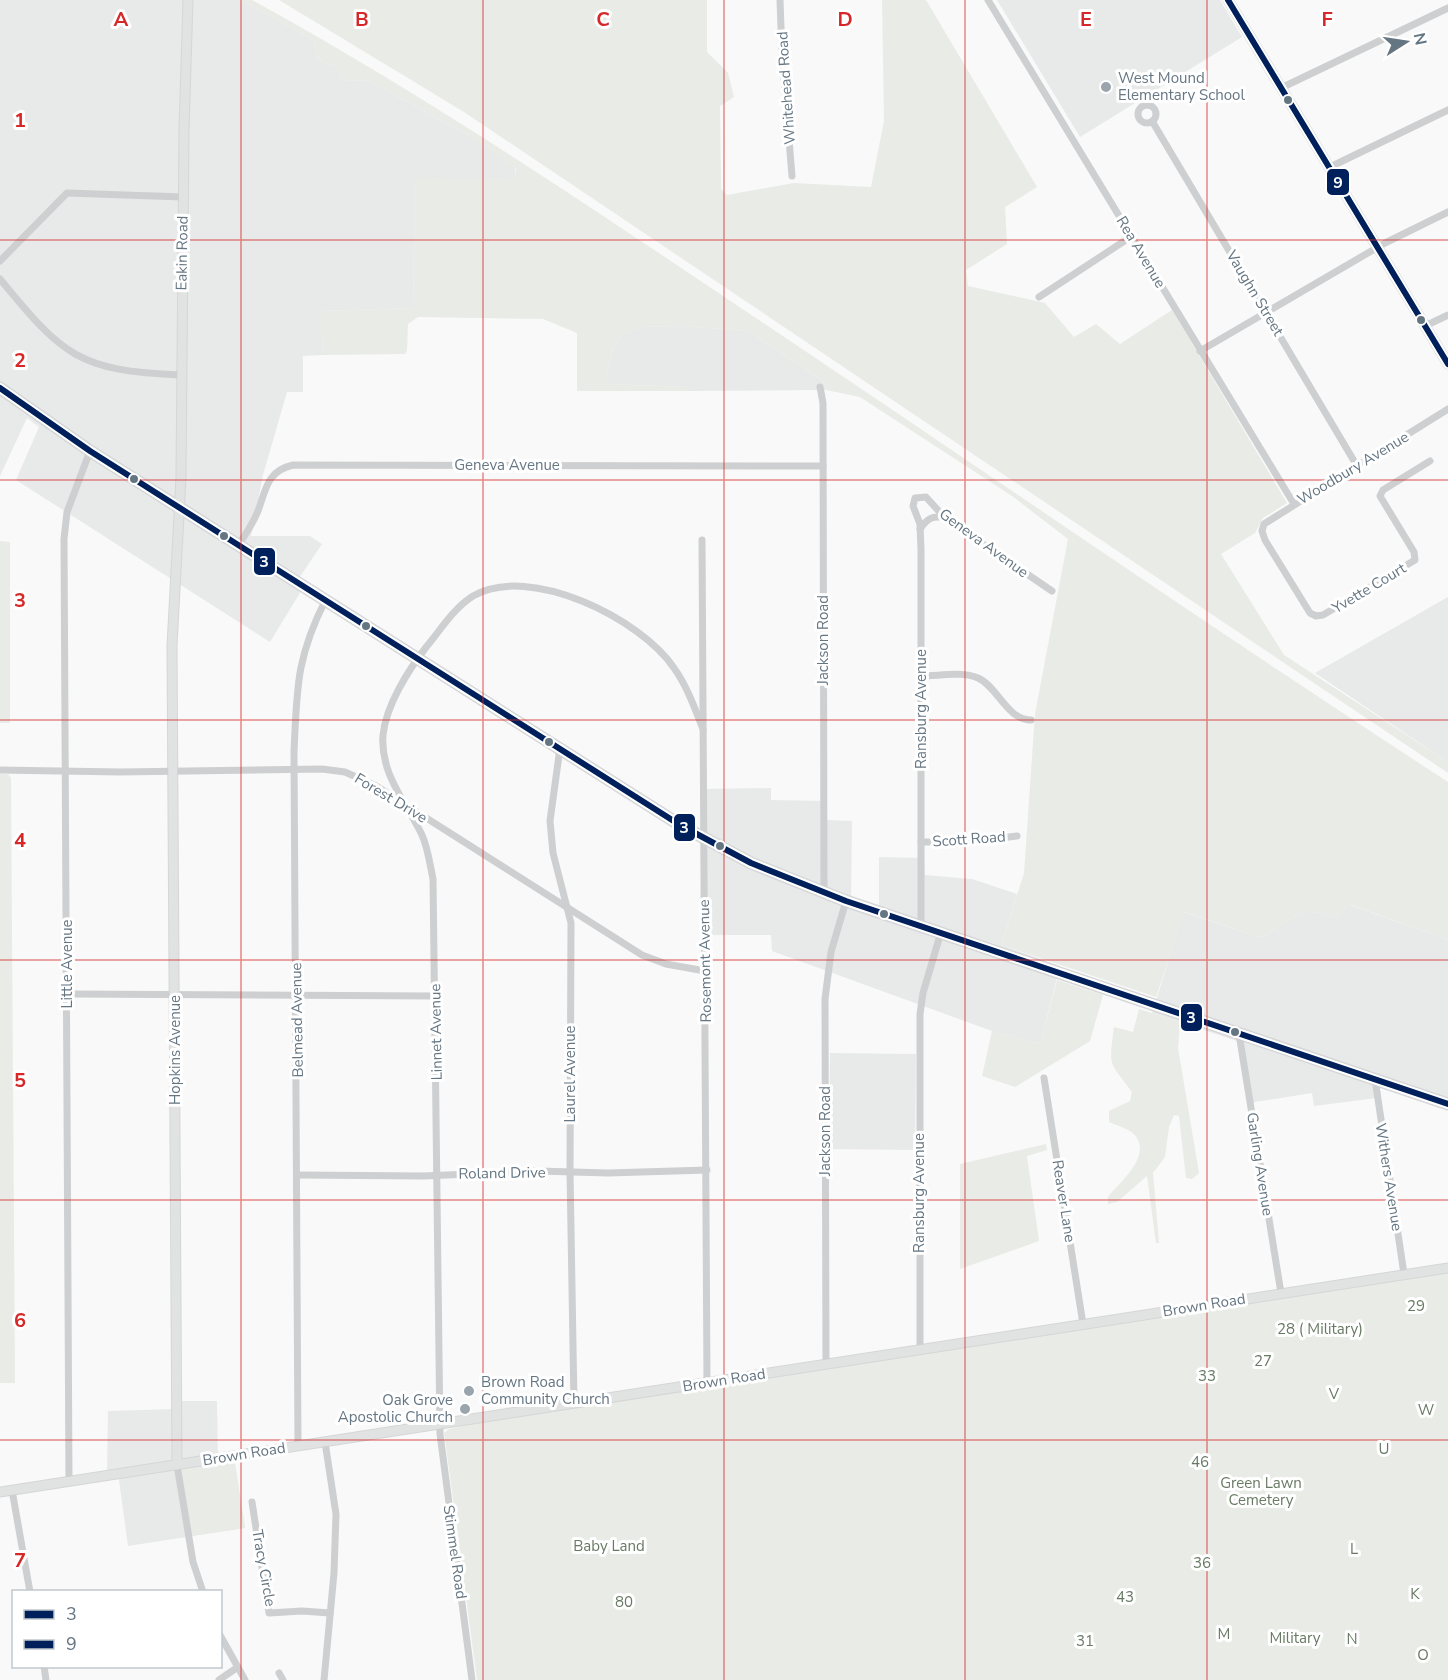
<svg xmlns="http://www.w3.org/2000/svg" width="1448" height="1680" viewBox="0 0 1448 1680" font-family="'Nunito Sans',sans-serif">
	<rect width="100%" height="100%" fill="#f9f9f9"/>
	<g fill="#e8e9e9">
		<path d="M0 0H241L313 40 317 59 338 68 342 80 369 81 468 135 515 166 516 180 415 178 413 308 321 311 323 355 303 356V392H287L263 475 251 536H310L322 544 299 578 306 583 270 642 16 480 39 427 27 418 0 476Z"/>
		<path d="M997 0H1220L1242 37 1080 137Z"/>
		<path d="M682 326 748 331 823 381 826 390 689 391 688 387 609 384 606 378 613 349 624 333 641 327Z"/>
		<path d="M1448 597V762L1315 673Z"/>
		<path d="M771 788V800L826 801V820L852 821 851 902 879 911V857L924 858 925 875 972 879 1017 894 1001 945 1060 966 1040 1044 992 1031 772 951 771 935H706L705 789Z"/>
		<path d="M1350 905 1448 940V1103L1375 1078 1377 1098 1314 1106 1312 1093 1249 1103 1240 1042 1152 1013 1184 912 1261 938 1306 910 1337 917Z"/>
		<path d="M830 1053 916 1054 915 1150 829 1149Z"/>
		<path d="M175 1401H217L218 1463 234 1460 245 1528 128 1546 118 1473 107 1475 108 1411 175 1409Z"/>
	</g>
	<g fill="#e8ebe6">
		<path d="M241 0H252C416 90 571 194 726 298 967 459 1205 624 1448 782V940L1351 905 1337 917 1306 910 1261 938 1185 912 1156 997 1001 945 1024 873 1035 714 1068 539 1012 496 860 397 826 390 823 381 748 331 682 326 641 327 624 333 613 349 606 377 609 384 689 387V391H577V333L543 319 418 317 408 324 407 351 405 354 323 355 321 311 413 308 415 177 515 180 516 169 468 135 369 81 342 80 338 68 317 59 313 40Z"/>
		<path d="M279 0H707V52L728 73 734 97 720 106 721 189 727 195 794 183 871 187 884 121 882 0H926L1037 187 1005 207 1007 244 966 270 968 286 1045 303 1074 337 1096 324 1120 344 1172 310 1287 503 1263 518 1255 533 1221 554 1284 655 1448 762V773L464 112Z"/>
		<path d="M0 541 10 542V723H0Z"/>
		<path d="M0 774H8L11 778 15 1383H0Z"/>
		<path d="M1057 980 1103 995 1090 1041 1015 1087 982 1076 992 1031 1040 1044Z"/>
		<path d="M1139 1009 1180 1022 1178 1048 1199 1173 1192 1179 1186 1178 1179 1116 1174 1115 1169 1127 1165 1157 1153 1173 1159 1243H1156L1147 1176 1117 1202 1108 1204V1197C1120 1182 1152 1157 1135 1135 1129 1129 1116 1125 1109 1122V1111L1130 1101 1132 1092C1108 1060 1109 1067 1114 1027L1133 1032Z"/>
		<path d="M1046 1144 1047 1150 1027 1156 1039 1241 960 1269V1164Z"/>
		<path d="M1448 1272V1680H477L445 1439 444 1433 449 1429 497 1419Z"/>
		<path d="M234 1456 245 1528 190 1536 179 1466Z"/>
	</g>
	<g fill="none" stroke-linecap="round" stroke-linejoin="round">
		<defs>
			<g id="secondary">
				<path d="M1228 0 1448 364"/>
				<path d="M177 1465 172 646 181 477 184 130 188 0"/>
				<path d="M0 1492 1448 1268"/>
			</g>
			<path id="primary" d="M0 388 90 451 680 825 751 863 846 901 1448 1104"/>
		</defs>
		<use href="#secondary" stroke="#d5d6d7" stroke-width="11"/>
		<use href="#primary" stroke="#d5d6d7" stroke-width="13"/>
		<g stroke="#cecfd0" stroke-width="7">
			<path d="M780 0 782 54 792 176"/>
			<path d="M988 0 1294 504"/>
			<path d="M1281 88 1448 8"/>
			<circle cx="1147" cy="114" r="9"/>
			<path d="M1152 121 1357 466"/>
			<path d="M1330 167 1448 110"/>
			<path d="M0 261 67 193 183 197"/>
			<path d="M0 279C63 356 79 371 181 375"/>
			<path d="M1039 297 1132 236"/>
			<path d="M1425 326 1448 315"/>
			<path d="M1200 351 1385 243 1448 212"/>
			<path d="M820 387 823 403 824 893"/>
			<path d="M1430 461 1383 490 1380 496 1414 552 1415 560 1323 615 1316 616 1310 613 1265 540 1262 531 1264 524 1448 409"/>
			<path d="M920 529C927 519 932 515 945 518"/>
			<path d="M702 540 707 1382"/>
			<path d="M239 544C246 534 253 523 258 511 266 489 267 471 293 465L823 466"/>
			<path d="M922 676C939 676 962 671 978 678 997 686 1008 721 1031 720"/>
			<path d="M560 748 550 821 553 853 571 923 570 1172 574 1403"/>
			<path d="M0 770 120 772 322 769 345 772 376 786 642 955 666 964 705 971"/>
			<path d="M921 842H968L1017 836"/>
			<path d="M921 925V550L920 524 913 506 915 498 926 497 945 518 1052 591"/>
			<path d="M67 994 435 996"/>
			<path d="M1239 1034 1281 1293"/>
			<path d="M1044 1078 1083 1324"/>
			<path d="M1375 1079 1404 1274"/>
			<path d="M298 1175 424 1176 538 1171 608 1173 707 1170"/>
			<path d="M920 1349V1014L923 993 941 932"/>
			<path d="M826 1364 825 999 831 952 846 901"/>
			<path d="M298 1446 294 752C297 688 296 658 326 599"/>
			<path d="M177 1465 193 1562 203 1592"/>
			<path d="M69 1481 64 539 67 512 90 451"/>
			<path d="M12 1490 30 1592"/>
			<path d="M252 1502 269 1613 302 1611 330 1613"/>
			<path d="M220 1635 245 1680"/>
			<path d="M44 1666 46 1680"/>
			<path d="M279 1673 283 1680"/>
			<path d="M219 1680 238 1667"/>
			<path d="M324 1680 334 1573 336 1514 325 1442"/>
			<path d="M472 1680 440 1434 433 879C430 865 428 848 422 835 406 802 380 774 383 735 386 705 409 669 427 646 441 629 454 608 473 596 530 563 641 619 674 668 687 686 695 709 703 729"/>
		</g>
		<use href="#secondary" stroke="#e1e2e2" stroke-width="9"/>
		<use href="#primary" stroke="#e1e2e2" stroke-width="10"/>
		<defs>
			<path id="bus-1" d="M0 388 90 451 680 825 751 863 846 901 1448 1104"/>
			<path id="bus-2" d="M1228 0 1448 364"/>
		</defs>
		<use href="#bus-1" stroke="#fff" stroke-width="10"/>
		<use href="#bus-2" stroke="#fff" stroke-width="10"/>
		<use href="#bus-1" stroke="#00205b" stroke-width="6"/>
		<use href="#bus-2" stroke="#00205b" stroke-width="6"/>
	</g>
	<path fill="none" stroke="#d62828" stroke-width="1.5" stroke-opacity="0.55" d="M241 0V1680M483 0V1680M724 0V1680M965 0V1680M1207 0V1680M0 240H1448M0 480H1448M0 720H1448M0 960H1448M0 1200H1448M0 1440H1448"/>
	<g fill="#99a4ac" stroke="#fff" stroke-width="2">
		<circle cx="1106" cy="87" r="6"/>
		<circle cx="469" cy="1391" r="6"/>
		<circle cx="465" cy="1409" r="6"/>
	</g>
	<g fill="#657683" stroke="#fff" stroke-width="2">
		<circle cx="1288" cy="100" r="5"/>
		<circle cx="1421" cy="320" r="5"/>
		<circle cx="134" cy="479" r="5"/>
		<circle cx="224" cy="536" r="5"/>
		<circle cx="366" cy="626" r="5"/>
		<circle cx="549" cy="742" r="5"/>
		<circle cx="720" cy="846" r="5"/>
		<circle cx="884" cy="914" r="5"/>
		<circle cx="1235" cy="1032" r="5"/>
	</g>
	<g text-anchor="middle" stroke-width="6" stroke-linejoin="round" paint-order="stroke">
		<g font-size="15" fill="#657683" stroke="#fff" text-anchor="start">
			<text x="1118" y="83">West Mound<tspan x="1118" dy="17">Elementary School</tspan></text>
			<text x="481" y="1387">Brown Road<tspan x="481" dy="17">Community Church</tspan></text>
			<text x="453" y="1405" text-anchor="end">Oak Grove<tspan x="453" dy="17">Apostolic Church</tspan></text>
		</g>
		<g font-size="15" fill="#657683" stroke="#fff">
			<text transform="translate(786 88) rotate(-94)" y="5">Whitehead Road</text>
			<text transform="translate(1141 252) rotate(59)" y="5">Rea Avenue</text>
			<text transform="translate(182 253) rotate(-89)" y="5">Eakin Road</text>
			<text transform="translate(1255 293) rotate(59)" y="5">Vaughn Street</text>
			<text x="507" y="470">Geneva Avenue</text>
			<text transform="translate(1353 468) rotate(-31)" y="5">Woodbury Avenue</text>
			<text transform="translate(984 543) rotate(36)" y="5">Geneva Avenue</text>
			<text transform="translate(1369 588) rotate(-31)" y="5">Yvette Court</text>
			<text transform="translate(823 640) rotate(-90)" y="5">Jackson Road</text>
			<text transform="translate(921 709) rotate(-90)" y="5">Ransburg Avenue</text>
			<text transform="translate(391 798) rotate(31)" y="5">Forest Drive</text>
			<text transform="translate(969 839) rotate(-4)" y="5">Scott Road</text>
			<text transform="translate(705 961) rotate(-91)" y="5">Rosemont Avenue</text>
			<text transform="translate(67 964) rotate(-90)" y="5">Little Avenue</text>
			<text transform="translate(297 1020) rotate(-91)" y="5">Belmead Avenue</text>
			<text transform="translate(436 1032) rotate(-91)" y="5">Linnet Avenue</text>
			<text transform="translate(175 1050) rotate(-90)" y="5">Hopkins Avenue</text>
			<text transform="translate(570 1074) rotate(-90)" y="5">Laurel Avenue</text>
			<text transform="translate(825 1131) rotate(-90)" y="5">Jackson Road</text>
			<text transform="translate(1260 1164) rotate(81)" y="5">Garling Avenue</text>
			<text transform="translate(502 1173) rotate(-1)" y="5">Roland Drive</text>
			<text transform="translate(1389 1177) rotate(81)" y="5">Withers Avenue</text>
			<text transform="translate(919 1193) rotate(-90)" y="5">Ransburg Avenue</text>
			<text transform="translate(1064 1201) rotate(81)" y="5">Reaver Lane</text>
			<text transform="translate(1204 1305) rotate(-9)" y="5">Brown Road</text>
			<text transform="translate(724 1380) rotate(-9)" y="5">Brown Road</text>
			<text transform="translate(244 1454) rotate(-9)" y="5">Brown Road</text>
			<text transform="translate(455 1552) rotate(82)" y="5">Stimmel Road</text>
			<text transform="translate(264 1568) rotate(80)" y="5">Tracy Circle</text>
		</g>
		<g font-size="15" fill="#687a64" stroke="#fff">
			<text x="1416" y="1311">29</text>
			<text x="1320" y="1334">28 ( Military)</text>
			<text x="1263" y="1366">27</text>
			<text x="1207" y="1381">33</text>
			<text x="1334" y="1399">V</text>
			<text x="1426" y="1415">W</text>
			<text x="1384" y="1454">U</text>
			<text x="1200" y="1467">46</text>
			<text x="1261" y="1488">Green Lawn<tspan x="1261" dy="17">Cemetery</tspan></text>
			<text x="609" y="1551">Baby Land</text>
			<text x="1354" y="1554">L</text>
			<text x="1202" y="1568">36</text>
			<text x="1415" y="1599">K</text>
			<text x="1125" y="1602">43</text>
			<text x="624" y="1607">80</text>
			<text x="1224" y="1639">M</text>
			<text x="1295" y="1643">Military</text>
			<text x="1352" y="1644">N</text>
			<text x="1085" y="1646">31</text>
			<text x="1423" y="1660">O</text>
		</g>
	</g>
	<g font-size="20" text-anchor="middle" font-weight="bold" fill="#d62828" stroke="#fff" stroke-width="6" stroke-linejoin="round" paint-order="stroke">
		<text x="121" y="26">A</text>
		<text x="362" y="26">B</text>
		<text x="603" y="26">C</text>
		<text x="845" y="26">D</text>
		<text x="1086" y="26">E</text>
		<text x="1327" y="26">F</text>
		<text x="20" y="127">1</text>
		<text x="20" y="367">2</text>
		<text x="20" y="607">3</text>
		<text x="20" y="847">4</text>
		<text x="20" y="1087">5</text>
		<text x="20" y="1327">6</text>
		<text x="20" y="1567">7</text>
	</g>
	<g stroke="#fff" stroke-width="2">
		<rect x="1326" y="168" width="24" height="28" rx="6" fill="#00205b"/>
		<rect x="253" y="547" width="23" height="29" rx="6" fill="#00205b"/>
		<rect x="673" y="813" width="23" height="29" rx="6" fill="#00205b"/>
		<rect x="1180" y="1003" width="23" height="29" rx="6" fill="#00205b"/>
	</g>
	<g font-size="16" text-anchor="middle" font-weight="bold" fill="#fff">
		<text x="1338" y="188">9</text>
		<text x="264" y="567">3</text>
		<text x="684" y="833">3</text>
		<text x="1191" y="1023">3</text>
	</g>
	<rect x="12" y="1590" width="210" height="78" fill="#ffffff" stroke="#c1c8cd" stroke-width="1.5"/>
	<rect x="24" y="1610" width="30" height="9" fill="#00205b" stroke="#c1c8cd" stroke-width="1.5"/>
	<text x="66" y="1620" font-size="18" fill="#657683">3</text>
	<rect x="24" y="1640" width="30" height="9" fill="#00205b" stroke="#c1c8cd" stroke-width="1.5"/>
	<text x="66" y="1650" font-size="18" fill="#657683">9</text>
	<g transform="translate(1406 42) rotate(78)" stroke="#ffffff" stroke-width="4.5" paint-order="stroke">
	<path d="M0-4.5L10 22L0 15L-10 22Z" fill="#657683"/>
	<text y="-9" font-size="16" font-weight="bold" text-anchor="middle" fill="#657683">N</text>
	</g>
</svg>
